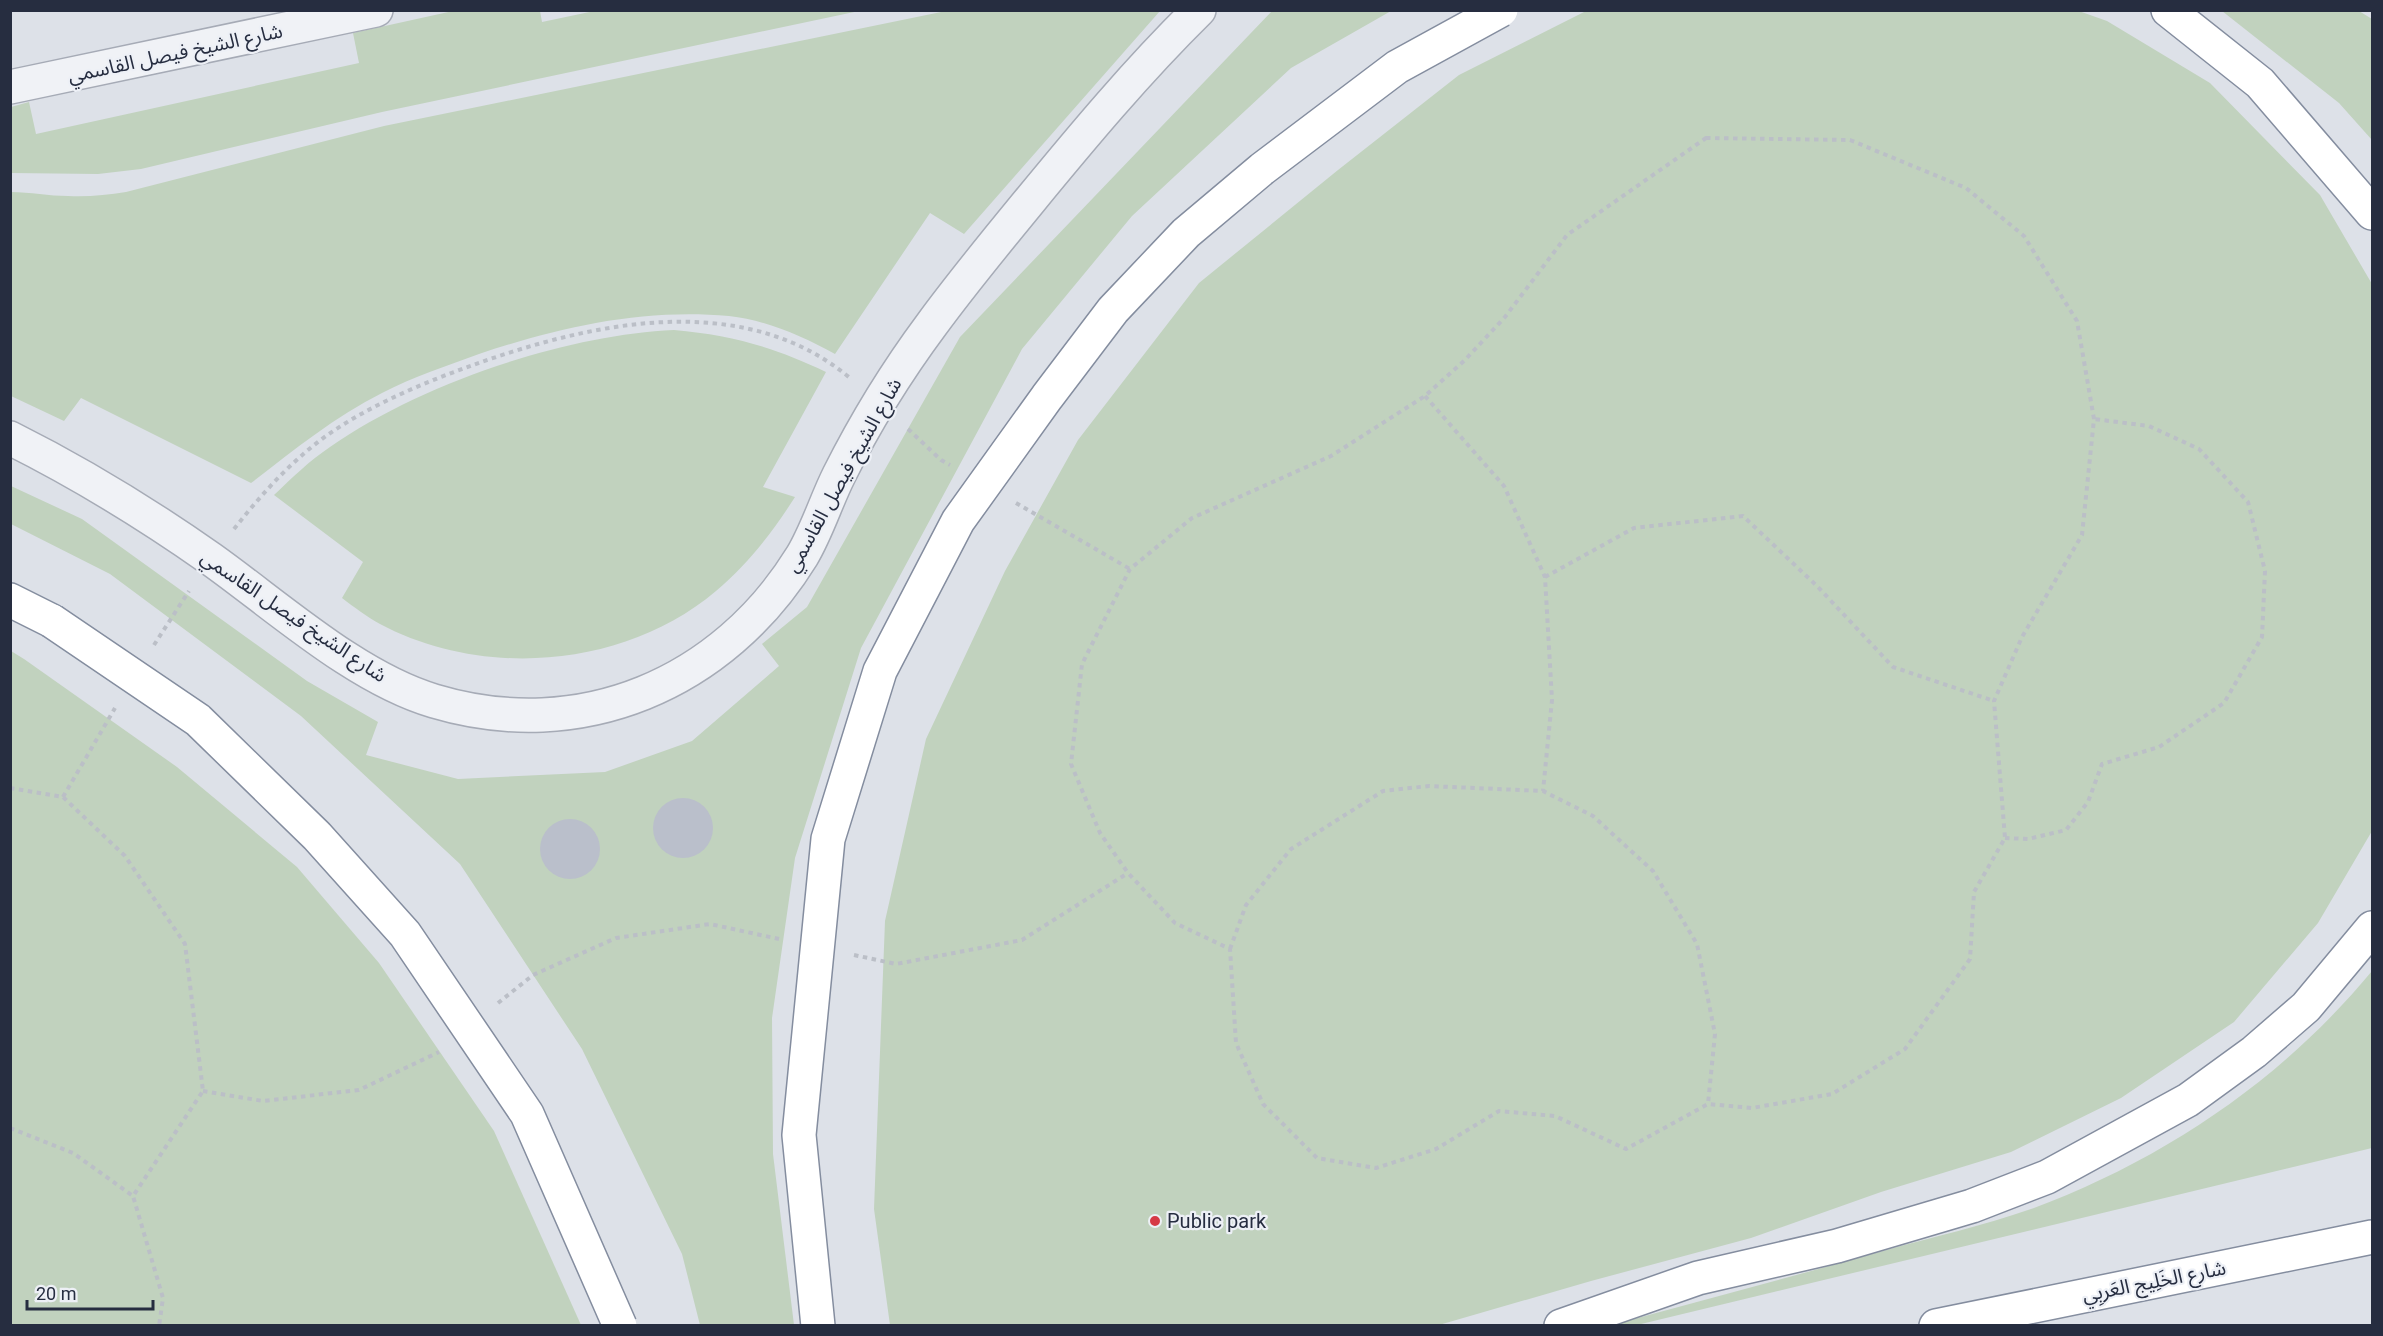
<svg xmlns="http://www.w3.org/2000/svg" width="2383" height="1336" viewBox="0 0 2383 1336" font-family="Roboto,'Noto Sans Arabic',sans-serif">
	<rect width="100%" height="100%" fill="#dde1e8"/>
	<g fill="#c1d2be">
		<path d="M599 10 859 11 382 112 141 169 98 174 11 173V107L29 102 36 134 359 63 353 33 453 11H540L542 22Z"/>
		<path d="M1273 10 1391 11 1291 68 1132 216 1022 349 861 648 795 858 772 1018 773 1154 794 1325H700L682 1254 582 1049 460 864 301 716 110 574 11 524V486L82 519 307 681 378 722 366 755 458 779 605 772 692 741 779 666 762 644 807 607 960 337Z"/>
		<path d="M2076 10 2107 21 2210 83 2320 195 2372 284V831L2318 923 2234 1022 2121 1098 2011 1152 1881 1192 1751 1238 1591 1281 1439 1325H890L874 1209 885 921 926 739 1005 571 1078 440 1199 283 1338 170 1459 75 1586 11Z"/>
		<path d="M946 11H1160L964 234 930 213 835 354C802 336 766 320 729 316 643 308 559 327 479 354 446 366 413 377 382 393 334 417 293 451 251 483L81 398 64 421 11 396V192C30 192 49 196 68 196 88 197 107 195 126 192L384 126Z"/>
		<path d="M2222 11H2359L2372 19V140L2339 103Z"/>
		<path d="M674 330C731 335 774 347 826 372L763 487 795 497C772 533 748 564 716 591 625 668 483 679 380 624 367 617 354 607 342 598L363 562 274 495C292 478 309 461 330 447 420 384 564 335 674 330Z"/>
		<path d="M11 651 24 659 177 767 297 867 379 963 494 1131 581 1325H11Z"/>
		<path d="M2372 971V1148L1637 1325 1608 1326C1700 1301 1791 1277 1883 1251 1932 1237 1983 1226 2031 1209 2163 1160 2282 1080 2372 971Z"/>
	</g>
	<g fill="#babfcb">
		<circle cx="683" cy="828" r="30"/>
		<circle cx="570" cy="849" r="30"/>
	</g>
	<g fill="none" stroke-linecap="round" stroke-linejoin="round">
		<defs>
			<g id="street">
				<path d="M10 87 376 10"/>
				<path d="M10 438C80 473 147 514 211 559 277 606 356 678 434 701 581 745 723 684 802 556 817 531 826 501 839 475 865 423 897 371 932 324 962 283 995 243 1027 204 1082 137 1137 71 1199 10"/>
			</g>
			<g id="highway">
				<path d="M2168 10 2260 83 2372 213"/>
				<path d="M10 600 52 621"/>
				<path d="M1561 1326 1698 1278 1837 1246 1972 1206 2047 1177 2188 1100 2254 1052 2306 1007 2372 928"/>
				<path d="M1936 1326 2372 1237"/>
			</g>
		</defs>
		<use href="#street" stroke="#a6abb6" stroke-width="36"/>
		<use href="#highway" stroke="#848d9f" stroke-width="36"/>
		<g stroke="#bbbfc7" stroke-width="4" stroke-dasharray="4.5 4.5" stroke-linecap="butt">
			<path d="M1706 138 1850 140 1966 188 2024 236 2077 321 2094 419 2082 535 2022 637 1994 701 2005 838 1974 892 1970 959 1905 1049 1832 1094 1752 1108 1708 1104 1626 1149 1555 1116 1499 1111 1436 1149 1376 1168 1317 1158 1263 1104 1236 1043 1230 949 1175 923 1128 873 1100 833 1071 764 1082 664 1130 569 1192 518 1331 456 1425 396 1465 360 1505 317 1567 235Z"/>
			<path d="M1425 396 1504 486 1545 577 1552 700 1543 791"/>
			<path d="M908 429 941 460 950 465"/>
			<path d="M1016 503 1130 569"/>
			<path d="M234 529C261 495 290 462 326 436 370 405 423 383 473 365 593 322 743 289 850 378"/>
			<path d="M1545 577 1634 528 1743 516 1817 586 1893 667 1994 701"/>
			<path d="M154 645 189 591"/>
			<path d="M10 788 63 797 125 856 185 944 203 1091 133 1196 163 1298 159 1326"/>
			<path d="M63 797 115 708"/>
			<path d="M2005 838 2028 839 2066 830 2088 802 2102 764 2159 747 2224 703 2262 637 2265 571 2248 502 2199 449 2149 426 2094 419"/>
			<path d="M1230 949 1246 905 1291 849 1383 791 1429 786 1543 791 1593 816 1653 871 1697 944 1715 1034 1708 1104"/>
			<path d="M854 955 896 964 1022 940 1128 873"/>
			<path d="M498 1003 533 975 616 938 710 924 779 939"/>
			<path d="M203 1091 263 1101 359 1090 439 1052"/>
			<path d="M10 1128 73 1153 133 1196"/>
		</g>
		<use href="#street" stroke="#f0f2f6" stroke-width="33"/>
		<use href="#highway" stroke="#fff" stroke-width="33"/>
		<defs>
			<g id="highway-bridge">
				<path d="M52 621 198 720 317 836 405 934 527 1114 620 1326"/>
				<path d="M818 1326 799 1135 828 839 880 671 958 521 1047 397 1113 310 1186 233 1262 169 1397 67 1501 10"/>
			</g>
		</defs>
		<use href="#highway-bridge" stroke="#848d9f" stroke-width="36" stroke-linecap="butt"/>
		<use href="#highway-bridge" stroke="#fff" stroke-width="33"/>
	</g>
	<circle fill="#d63945" stroke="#edf0f6" stroke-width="2" cx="1155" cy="1221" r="6"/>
	<g text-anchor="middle" stroke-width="4.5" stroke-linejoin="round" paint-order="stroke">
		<g font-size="20" fill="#262d40" stroke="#edf0f6">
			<text transform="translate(175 53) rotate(-12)" y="7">شارع الشيخ فيصل القاسمي</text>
			<text transform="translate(843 475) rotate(-61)" y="7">شارع الشيخ فيصل القاسمي</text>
			<text transform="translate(294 616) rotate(34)" y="7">شارع الشيخ فيصل القاسمي</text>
			<text transform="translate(2154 1281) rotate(-11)" y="7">شارع الخَلِيج العَربِي</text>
		</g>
		<g font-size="20" fill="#262d40" stroke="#edf0f6" text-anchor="start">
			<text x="1167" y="1228">Public park</text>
		</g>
	</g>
	<rect width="2383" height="1336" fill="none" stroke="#262d40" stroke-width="24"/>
	<path d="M27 1300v9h126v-9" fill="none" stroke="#262d40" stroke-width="3"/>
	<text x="36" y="1300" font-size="18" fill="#262d40" stroke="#edf0f6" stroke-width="4.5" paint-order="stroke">20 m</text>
</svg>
